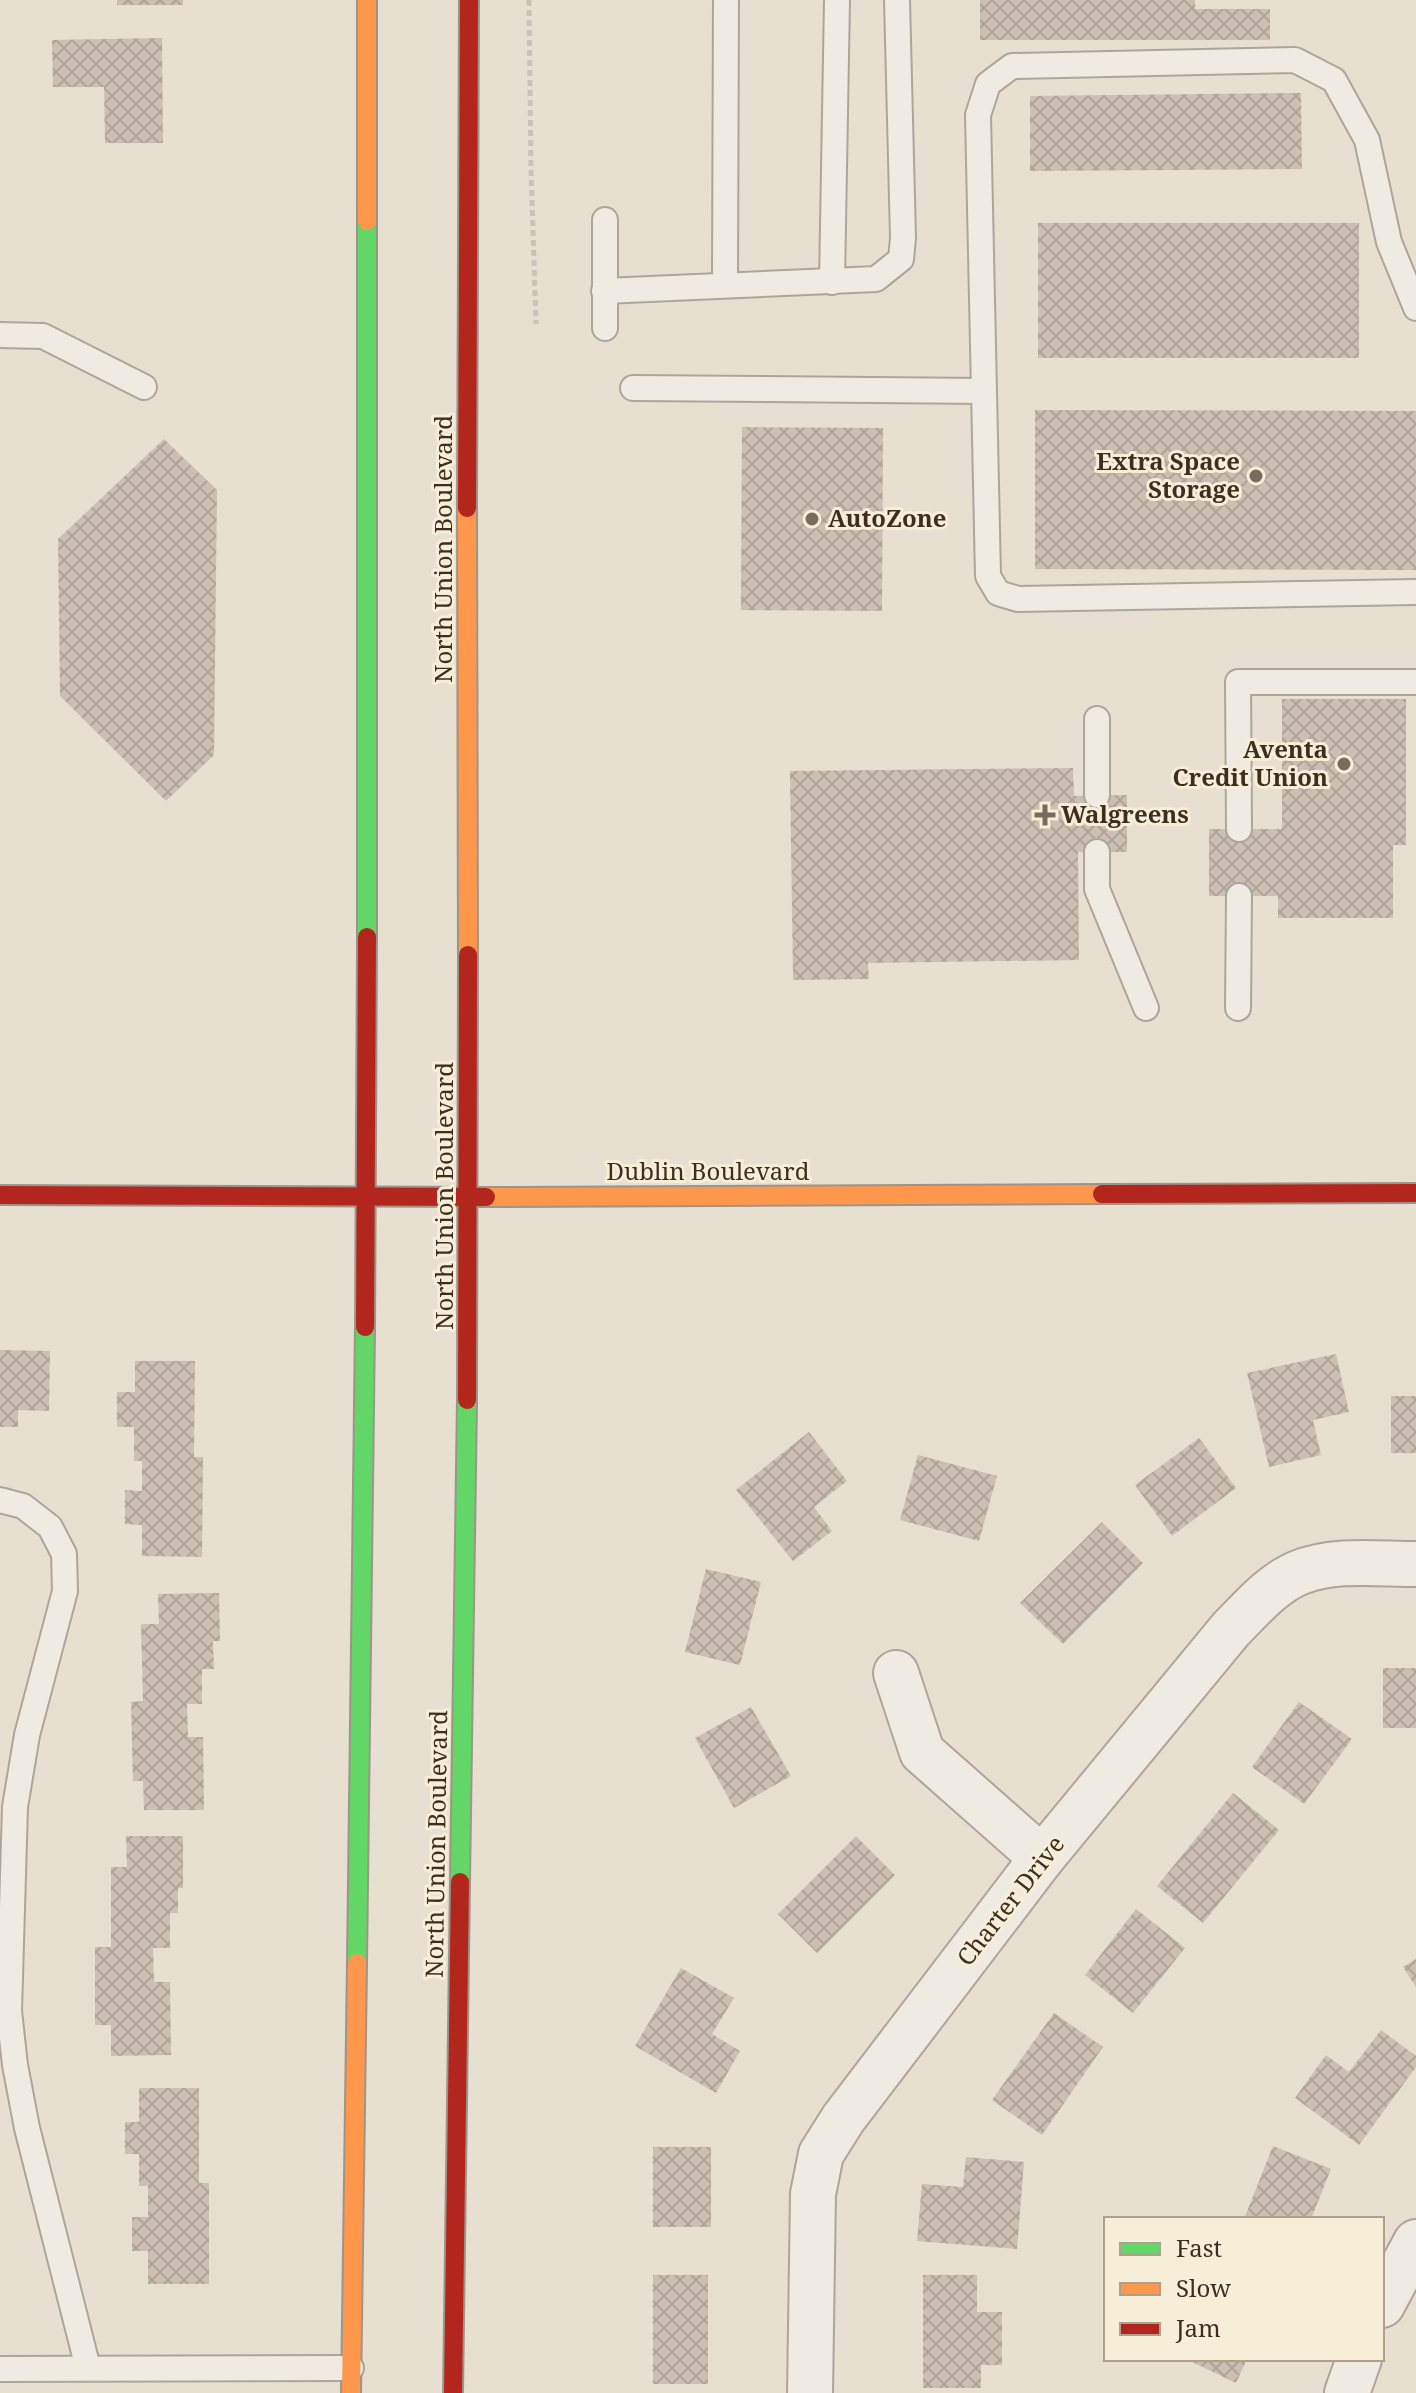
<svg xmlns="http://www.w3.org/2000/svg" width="1416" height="2393" viewBox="0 0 1416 2393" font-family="'Noto Serif',serif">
	<defs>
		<pattern id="building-cross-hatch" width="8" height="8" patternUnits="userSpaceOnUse" patternTransform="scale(2)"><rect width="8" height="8" fill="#cbbfb2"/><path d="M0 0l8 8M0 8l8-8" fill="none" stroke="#afa499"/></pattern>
	</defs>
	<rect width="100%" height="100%" fill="#e7e0d1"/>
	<g fill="url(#building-cross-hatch)">
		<rect x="117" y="0" width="66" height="5"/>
		<path d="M980 0H1195V9H1270V40H980Z"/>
		<path d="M162 38 163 143H105L104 87H53L52 40Z"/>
		<path d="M1301 93 1302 169 1030 171V96Z"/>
		<rect x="1038" y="223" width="321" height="135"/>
		<path d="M1035 410 1416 411V570L1035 569Z"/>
		<path d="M742 427 883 428 882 611 741 610Z"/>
		<path d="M164 439 217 490 214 755 166 801 60 696 58 539Z"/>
		<path d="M1282 699H1406V845H1393V918H1278V896H1209V829H1282Z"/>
		<path d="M1073 768 1074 796 1127 795V852H1078L1079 960 868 963 869 979 793 980 790 771Z"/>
		<path d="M0 1350 50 1351 49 1411 18 1410V1427H0Z"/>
		<path d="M1336 1354 1349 1412 1313 1420 1321 1455 1269 1467 1247 1373Z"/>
		<path d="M135 1361H195L194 1457H203L202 1557 142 1556V1525L125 1524V1490L142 1491V1461H134V1427H117V1392H135Z"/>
		<rect x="1391" y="1396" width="25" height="57"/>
		<path d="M809 1432 847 1481 814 1507 832 1531 793 1561 736 1490Z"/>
		<path d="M1199 1438 1236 1488 1172 1536 1135 1485Z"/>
		<path d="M918 1455 997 1476 979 1541 900 1520Z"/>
		<path d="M1102 1522 1143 1563 1063 1644 1020 1603Z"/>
		<path d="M706 1569 761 1582 740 1665 685 1652Z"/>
		<path d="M219 1593 220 1641H213L214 1669H202V1704H187L188 1737H203L204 1810H144L143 1781H133L131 1702 143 1701 141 1624H159L158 1594Z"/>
		<rect x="1383" y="1668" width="33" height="60"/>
		<path d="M1299 1702 1352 1739 1304 1804 1252 1767Z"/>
		<path d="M751 1707 791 1776 734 1808 695 1738Z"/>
		<path d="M1233 1793 1279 1830 1203 1923 1157 1886Z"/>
		<path d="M126 1836H183V1888H178V1913H170V1948H153L154 1982H170L171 2055 111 2056V2025H95V1947H111V1867H127Z"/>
		<path d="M856 1836 895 1875 817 1953 778 1914Z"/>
		<path d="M1136 1909 1185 1948 1133 2013 1085 1975Z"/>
		<path d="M1416 1959V1987L1403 1967Z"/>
		<path d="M681 1968 734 1998 712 2034 740 2051 716 2093 635 2046Z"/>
		<path d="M1054 2013 1103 2047 1042 2135 992 2100Z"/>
		<path d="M1381 2030 1416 2056V2067L1359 2145 1295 2098 1326 2055 1349 2072Z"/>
		<path d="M139 2088H199V2183H209V2284H148V2251H132V2217H148V2186H139V2154H125V2122H139Z"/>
		<path d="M1273 2146 1331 2169 1311 2219H1244Z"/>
		<rect x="653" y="2147" width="58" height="80"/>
		<path d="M966 2157 1024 2162 1017 2249 917 2241 922 2184 963 2187Z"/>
		<rect x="653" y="2275" width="55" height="109"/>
		<path d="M923 2275H977V2312H1002V2365H981V2388H923Z"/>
		<path d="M1186 2359H1247L1236 2383Z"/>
	</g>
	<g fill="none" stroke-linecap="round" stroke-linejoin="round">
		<defs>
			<g id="lane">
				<path d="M605 220V328"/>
				<path d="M832 282 837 0"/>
				<path d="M725 285 726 0"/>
				<path d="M604 291 876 279 901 259 903 238 897 0"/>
				<path d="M1416 308 1389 242 1367 140 1334 80 1295 60 1012 66 988 84 978 115 988 576 998 593 1018 599 1416 592"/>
				<path d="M0 335 43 336 144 387"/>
				<path d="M633 388 984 391"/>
				<path d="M1097 719V795"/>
				<path d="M1239 829 1238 682H1416"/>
				<path d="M1097 852V889L1146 1008"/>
				<path d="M1238 1008 1239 896"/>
				<path d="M0 1500 23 1506 50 1527 64 1554 65 1591 27 1735 15 1807 9 2011 15 2065 27 2128 88 2368"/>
				<path d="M0 2369 351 2368"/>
			</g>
			<g id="street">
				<path d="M896 1673 922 1752 1042 1858"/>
				<path d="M1382 2305 1416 2242"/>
				<path d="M810 2393 813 2194 821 2154 843 2119 1042 1858 1231 1629C1251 1609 1272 1584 1298 1573 1334 1558 1378 1564 1416 1564"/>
				<path d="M1347 2393 1359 2359"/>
			</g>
			<g id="fast">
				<path d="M367 221V937"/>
				<path d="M460 1882 467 1400"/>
				<path d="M357 1963 365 1327"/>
			</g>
			<g id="slow">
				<path d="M367 0V221"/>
				<path d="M467 508 468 955"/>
				<path d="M486 1197 1102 1194"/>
				<path d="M351 2393 357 1963"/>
			</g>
			<g id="jam">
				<path d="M467 508 469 0"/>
				<path d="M1102 1194 1416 1193"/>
				<path d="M0 1195 486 1197"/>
				<path d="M365 1327 367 937"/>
				<path d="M467 1400 468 955"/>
				<path d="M453 2393 460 1882"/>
			</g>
		</defs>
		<use href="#lane" stroke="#ada599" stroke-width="28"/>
		<use href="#street" stroke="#ada599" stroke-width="48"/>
		<use href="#fast" stroke="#9c958a" stroke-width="22"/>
		<use href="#slow" stroke="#9c958a" stroke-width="22"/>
		<use href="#jam" stroke="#9c958a" stroke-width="22"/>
		<path stroke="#c8c2b9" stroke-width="5" stroke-dasharray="6 4" stroke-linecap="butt" d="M529 0 531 168 536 324"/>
		<use href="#lane" stroke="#efebe3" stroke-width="24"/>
		<use href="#street" stroke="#efebe3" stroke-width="44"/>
		<use href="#fast" stroke="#63d668" stroke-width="18"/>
		<use href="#slow" stroke="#ff974d" stroke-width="18"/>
		<use href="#jam" stroke="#b3261e" stroke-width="18"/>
	</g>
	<g fill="#786c5e" stroke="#f7eed8" stroke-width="3">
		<circle cx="1256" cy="476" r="8"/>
		<circle cx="812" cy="519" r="8"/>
		<circle cx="1344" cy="764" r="8"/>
		<path d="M1041 803h8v8h8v8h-8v8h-8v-8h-8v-8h8z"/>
	</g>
	<g text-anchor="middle" stroke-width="6" stroke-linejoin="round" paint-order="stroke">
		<g font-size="24" font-weight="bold" fill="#3d2e20" stroke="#f7eed8" text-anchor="end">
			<text x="1240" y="470">Extra Space<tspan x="1240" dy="28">Storage</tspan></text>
			<text x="828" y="527" text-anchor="start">AutoZone</text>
			<text x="1328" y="758">Aventa<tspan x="1328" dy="28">Credit Union</tspan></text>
			<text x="1061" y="823" text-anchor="start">Walgreens</text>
		</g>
		<g font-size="24" fill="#3d2e20" stroke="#f7eed8">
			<text transform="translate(444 549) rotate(-90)" y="8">North Union Boulevard</text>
			<text x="708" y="1180">Dublin Boulevard</text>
			<text transform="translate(445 1196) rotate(-90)" y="8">North Union Boulevard</text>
			<text transform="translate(437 1844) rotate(-89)" y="8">North Union Boulevard</text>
			<text transform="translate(1011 1901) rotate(-52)" y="8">Charter Drive</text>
		</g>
	</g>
	<rect x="1104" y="2217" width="280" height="144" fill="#f7eed8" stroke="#ada18e" stroke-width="2"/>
	<rect x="1120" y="2243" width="40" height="12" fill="#63d668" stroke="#ada18e" stroke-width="2"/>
	<text x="1176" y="2257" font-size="24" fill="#3d2e20">Fast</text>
	<rect x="1120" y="2283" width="40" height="12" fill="#ff974d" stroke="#ada18e" stroke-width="2"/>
	<text x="1176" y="2297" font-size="24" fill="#3d2e20">Slow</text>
	<rect x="1120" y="2323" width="40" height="12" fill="#b3261e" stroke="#ada18e" stroke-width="2"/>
	<text x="1176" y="2337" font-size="24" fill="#3d2e20">Jam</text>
</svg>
